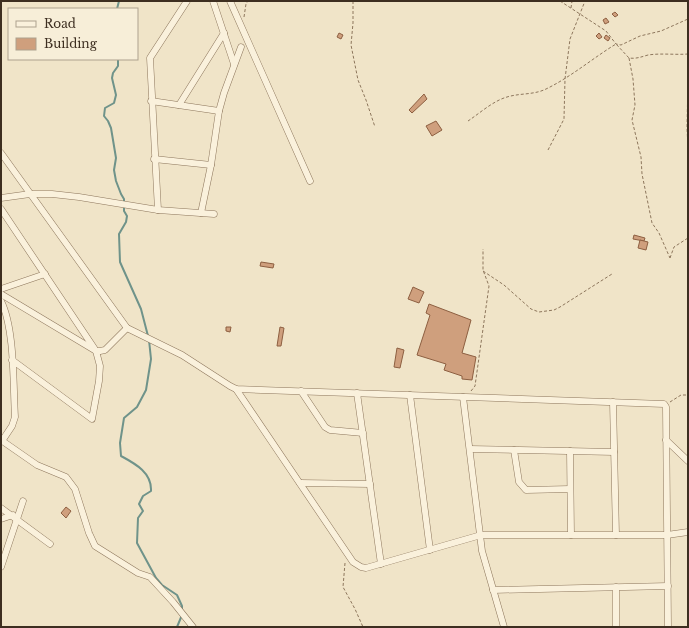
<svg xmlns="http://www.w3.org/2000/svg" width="689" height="628" viewBox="0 0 689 628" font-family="'Libre Baskerville',serif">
	<rect width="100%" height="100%" fill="#f0e4c8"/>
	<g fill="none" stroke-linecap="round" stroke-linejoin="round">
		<g stroke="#6f938a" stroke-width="2">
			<path d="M117 9 119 1"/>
			<path d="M118 59V66L113 73 112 78 116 95 114 103 105 108 104 116 108 121 111 128 116 158 114 170 116 181 121 194 124 199V211L127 216 126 222 119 234 120 262 141 309 148 336"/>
			<path d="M149 340 151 359 146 390 137 407 124 418 120 443 121 456C136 464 152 473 151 491L143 496 139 504 143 511 138 518 137 543 156 578 162 585 177 595 182 606V611"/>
			<path d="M177 627 182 615"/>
		</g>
	</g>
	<g fill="#cf9f7d" stroke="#8d5f41">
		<path d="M615 12 618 15 615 17 612 14Z"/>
		<path d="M606 18 609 22 605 24 603 20Z"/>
		<path d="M339 33 343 35 341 39 337 37Z"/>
		<path d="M599 33 602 37 599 39 596 36Z"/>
		<path d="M606 35 610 38 608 41 604 38Z"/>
		<path d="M424 94 427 99 412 113 409 110Z"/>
		<path d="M436 121 442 130 432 136 426 126Z"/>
		<path d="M634 235 645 238 644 241 633 239Z"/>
		<path d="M640 240 648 242 646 250 638 248Z"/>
		<path d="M261 262 274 264 273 268 260 266Z"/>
		<path d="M413 287 424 292 419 303 408 299Z"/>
		<path d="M429 304 471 320 462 353 476 357 472 380 462 379V376L444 370 446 364 417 355 430 315 426 313Z"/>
		<path d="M226 327H231L230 332 226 331Z"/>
		<path d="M280 327 284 328 281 346H277Z"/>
		<path d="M397 348 404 350 400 368 394 367Z"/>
		<path d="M66 507 71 511 66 518 61 513Z"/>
	</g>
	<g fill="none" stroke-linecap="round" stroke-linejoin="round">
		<defs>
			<g id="minor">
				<path d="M213 1 234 64"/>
				<path d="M230 1 310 181"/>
				<path d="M151 101 219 111"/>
				<path d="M179 105 224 33"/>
				<path d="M1 153 127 328 182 355 230 386 236 389 664 404 666 407 668 627"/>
				<path d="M154 159 211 165"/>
				<path d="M1 198 30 194H52L79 197 158 210 214 214"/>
				<path d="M1 209 96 351 100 366 99 381 92 419 12 360"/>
				<path d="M158 210 150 58 187 1"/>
				<path d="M201 213 211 165 219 111 224 93 241 47"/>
				<path d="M1 289 45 274"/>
				<path d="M1 294 96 351H100L105 350 127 328"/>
				<path d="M1 301C15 329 13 385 15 417L12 426 2 441"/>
				<path d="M236 389 353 562 361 567 366 568 481 535H667L688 532"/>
				<path d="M301 391 325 427 330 430 363 433"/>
				<path d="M357 393 381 564"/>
				<path d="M410 395 430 550"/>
				<path d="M463 397 482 551 504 627"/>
				<path d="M613 402 616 535"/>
				<path d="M1 440 37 465 66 477 75 489 89 533 95 546 138 573 150 577 173 602 193 627"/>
				<path d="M666 440 688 461"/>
				<path d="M470 449 614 452"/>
				<path d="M514 450 519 482 526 490 570 489"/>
				<path d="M570 451 571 535"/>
				<path d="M300 483 370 484"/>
				<path d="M1 508 50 544"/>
				<path d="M1 519 13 515"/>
				<path d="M1 567 23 501"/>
				<path d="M616 587V627"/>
				<path d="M493 590 668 586"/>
			</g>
		</defs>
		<use href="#minor" stroke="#8d765c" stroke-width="7"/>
		<g stroke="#8d765c" stroke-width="1" stroke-dasharray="3 2" stroke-linecap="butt">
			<path d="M353 1V23L351 45 358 80 366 100 375 127"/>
			<path d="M560 1 606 31 616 44 621 45 640 36 661 31 688 19"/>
			<path d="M571 8 572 1"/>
			<path d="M244 17 246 4 248 1"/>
			<path d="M629 58 633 79 635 105 632 120 641 157 642 174 652 223 659 233 670 258"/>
			<path d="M688 79 687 128 688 148"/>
			<path d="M468 121C480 113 493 101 507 97 520 93 534 95 546 89 571 77 593 58 616 44L629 58C636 59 641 57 648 55 661 53 675 55 688 54"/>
			<path d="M548 150 564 119 565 79 570 39 585 1"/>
			<path d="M670 258 674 247 688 238"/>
			<path d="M483 271 504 285 531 309 539 312 554 310 560 307 612 274"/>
			<path d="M471 391 475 386 489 286 483 270V249"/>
			<path d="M670 402 681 395H688"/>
			<path d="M345 563 343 587 355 609 363 627"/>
		</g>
		<use href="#minor" stroke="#faf1dc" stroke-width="6"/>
	</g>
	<rect width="689" height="628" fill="none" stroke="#3d2e20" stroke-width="4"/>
	<rect x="8" y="8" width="130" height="52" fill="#f7eed8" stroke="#ada18e"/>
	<rect x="16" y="21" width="20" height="6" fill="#faf1dc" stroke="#ada18e"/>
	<text x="44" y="28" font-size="12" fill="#3d2e20">Road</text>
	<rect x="16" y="38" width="20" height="12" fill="#cf9f7d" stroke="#ada18e"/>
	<text x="44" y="48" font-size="12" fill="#3d2e20">Building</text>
</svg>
